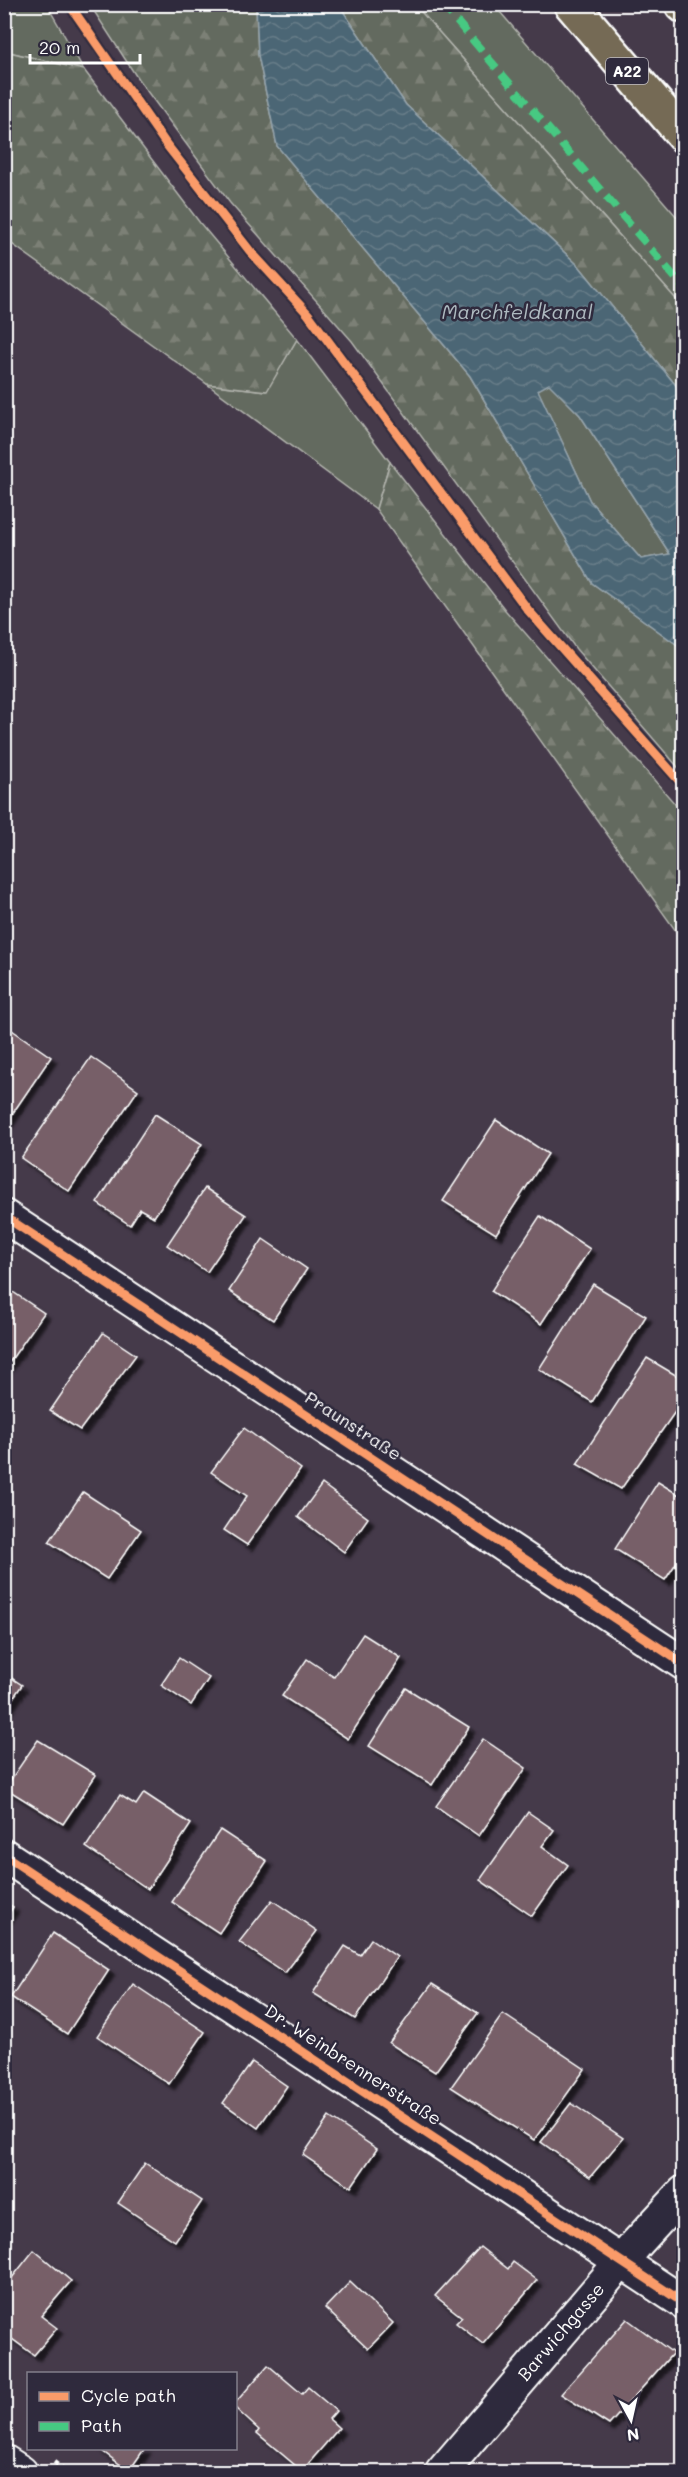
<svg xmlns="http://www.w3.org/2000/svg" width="688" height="2477" viewBox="0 0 688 2477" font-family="Mali,sans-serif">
	<defs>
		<pattern id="forest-firs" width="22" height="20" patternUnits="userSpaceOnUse" patternTransform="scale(1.5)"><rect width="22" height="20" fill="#646a5e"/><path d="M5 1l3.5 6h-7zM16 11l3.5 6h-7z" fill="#7b8076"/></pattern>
		<pattern id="water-waves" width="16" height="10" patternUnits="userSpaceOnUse" patternTransform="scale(1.5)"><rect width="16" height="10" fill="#4c6674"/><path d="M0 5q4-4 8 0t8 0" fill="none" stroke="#677d89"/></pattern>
		<filter id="shadow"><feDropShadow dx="5.5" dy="5.5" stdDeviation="1.5" flood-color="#0009"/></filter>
	</defs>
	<rect width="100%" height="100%" fill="#453a4a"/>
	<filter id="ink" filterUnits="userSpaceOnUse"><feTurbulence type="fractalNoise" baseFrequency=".0167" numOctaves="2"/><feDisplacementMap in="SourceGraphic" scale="12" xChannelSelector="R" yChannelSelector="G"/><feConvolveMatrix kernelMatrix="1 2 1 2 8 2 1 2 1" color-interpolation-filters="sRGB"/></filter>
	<g filter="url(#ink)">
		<g fill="#646a5e" stroke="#b2b4ae" stroke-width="1.5">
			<path d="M5 5H47L84 70 5 51Z"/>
			<path d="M415 5H494L683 224V307Z"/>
			<path d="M297 339 390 462 376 509 207 384 266 391Z"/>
			<path d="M549 383 580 415 670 554 641 559 590 501 537 389Z"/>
		</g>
		<g fill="url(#forest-firs)" stroke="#b2b4ae" stroke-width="1.5">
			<path d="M90 5H256L258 55 277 146 470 376 592 583 683 649V773L576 649 352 341 230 203 138 79Z"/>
			<path d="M339 5H415L683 307V394L579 266 406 105Z"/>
			<path d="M5 51 84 70 200 223 297 339 267 391 207 384 5 239Z"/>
			<path d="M390 462 506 611 683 813V941L376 509Z"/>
		</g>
		<path fill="url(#water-waves)" stroke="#94a3ac" stroke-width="1.5" fill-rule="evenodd" d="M256 5H339L406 105 579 266 683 394V649L592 583 470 376 277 146 258 55ZM549 384 580 415 670 554 641 559 590 501 538 390Z"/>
		<g fill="#775f67" stroke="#fff" stroke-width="1.5" filter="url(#shadow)">
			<path d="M9 1028 51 1057 4 1126V1035Z"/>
			<path d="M91 1057 138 1090 69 1191 21 1158Z"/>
			<path d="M155 1114 202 1144 154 1217 140 1209 130 1225 97 1203Z"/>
			<path d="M496 1120 548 1154 496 1234 443 1201Z"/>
			<path d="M205 1188 246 1215 207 1272 167 1245Z"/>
			<path d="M540 1216 590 1249 541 1324 491 1291Z"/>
			<path d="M263 1239 307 1269 273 1320 229 1291Z"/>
			<path d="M593 1284 646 1316 592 1402 539 1369Z"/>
			<path d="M4 1286 44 1313 4 1370Z"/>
			<path d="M103 1333 136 1355 80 1430 50 1411Z"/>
			<path d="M647 1358 684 1380V1399L621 1489 577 1464Z"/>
			<path d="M244 1428 301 1469 247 1545 224 1530 247 1496 211 1472Z"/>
			<path d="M658 1482 684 1498V1551L665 1580 615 1549Z"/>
			<path d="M322 1484 368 1518 344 1552 298 1517Z"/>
			<path d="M83 1492 141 1530 107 1579 49 1542Z"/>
			<path d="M363 1634 401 1658 348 1739 282 1696 307 1659 334 1677Z"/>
			<path d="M179 1658 209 1678 191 1705 161 1685Z"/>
			<path d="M4 1673 22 1685 4 1711Z"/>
			<path d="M406 1688 469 1727 432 1785 369 1746Z"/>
			<path d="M483 1739 526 1768 479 1836 436 1806Z"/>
			<path d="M38 1740 96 1775 63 1824 5 1788Z"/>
			<path d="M144 1793 191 1824 148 1889 86 1847 120 1795 136 1805Z"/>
			<path d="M528 1812 554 1830 542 1846 568 1865 532 1916 480 1880Z"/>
			<path d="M220 1830 267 1861 219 1933 172 1902Z"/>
			<path d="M684 1851V1866L677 1862Z"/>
			<path d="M272 1900 317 1931 285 1973 239 1942Z"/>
			<path d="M4 1901 13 1907 4 1921Z"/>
			<path d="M53 1933 109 1970 67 2034 11 1997Z"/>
			<path d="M371 1939 397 1957 355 2019 313 1993 345 1946 360 1955Z"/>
			<path d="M133 1984 205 2032 169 2084 97 2036Z"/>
			<path d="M432 1984 478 2013 435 2072 389 2043Z"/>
			<path d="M503 2014 585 2069 534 2140 451 2087Z"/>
			<path d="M252 2062 287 2086 258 2128 223 2103Z"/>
			<path d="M571 2103 623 2138 590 2177 541 2142Z"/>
			<path d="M329 2117 377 2149 351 2187 303 2155Z"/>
			<path d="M145 2163 202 2201 175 2241 118 2203Z"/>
			<path d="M480 2247 508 2269 513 2262 537 2280 483 2344 456 2323 462 2317 435 2296Z"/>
			<path d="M34 2250 71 2281 41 2316 57 2328 34 2355 4 2333V2288Z"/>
			<path d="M350 2282 393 2323 368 2349 325 2308Z"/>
			<path d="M627 2319 673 2353 609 2425 561 2394Z"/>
			<path d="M268 2365 302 2394 308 2387 336 2411 329 2419 339 2428 302 2471 257 2433 259 2430 236 2409V2402Z"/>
			<path d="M98 2448H145L129 2471Z"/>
		</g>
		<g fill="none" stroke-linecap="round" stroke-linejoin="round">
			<defs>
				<g id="minor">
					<path d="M4 1216 684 1664"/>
					<path d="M4 1855 684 2303"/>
					<path d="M4 2461 21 2472"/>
					<path id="s1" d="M442 2472 638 2242 684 2192"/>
				</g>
				<g id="motorway">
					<path d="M571 4 684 136"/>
					<path d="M682 4 684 6"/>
				</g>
			</defs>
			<use href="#minor" stroke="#fff" stroke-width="36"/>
			<use href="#motorway" stroke="#fff" stroke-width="38"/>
			<path stroke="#fff" stroke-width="4" stroke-dasharray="4.5 4.5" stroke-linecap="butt" d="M54 2462 68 2472"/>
			<use href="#minor" stroke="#2f2a3d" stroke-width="32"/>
			<use href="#motorway" stroke="#756b55" stroke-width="33"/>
			<path stroke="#46c982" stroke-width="8" stroke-dasharray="15 8" stroke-linecap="butt" d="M442 4 684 288"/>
			<defs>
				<g id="cycleway">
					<path d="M69 4 166 144 250 251 308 314 528 610 684 786"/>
					<path d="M4 1216 684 1664"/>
					<path d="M4 1855 684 2303"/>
				</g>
			</defs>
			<use href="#cycleway" stroke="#2f2a3d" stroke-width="13"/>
			<use href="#cycleway" stroke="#fa9b69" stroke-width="9"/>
		</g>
	</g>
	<g text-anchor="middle" stroke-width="5" stroke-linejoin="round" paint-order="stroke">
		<rect fill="#2f2a3d" stroke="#c1bfc5" stroke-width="1.5" x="606" y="58" width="42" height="26" rx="4.5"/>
		<g font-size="16" font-weight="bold" fill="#fff">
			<text x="627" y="77">A22</text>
		</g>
		<g font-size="18" fill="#fff" stroke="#2f2a3d">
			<text transform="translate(353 1426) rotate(33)" y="6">Praunstraße</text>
			<text transform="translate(353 2065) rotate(33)" y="6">Dr. Weinbrennerstraße</text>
			<text dy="6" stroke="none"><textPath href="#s1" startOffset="184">Barwichgasse</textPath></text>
		</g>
		<g font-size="20" font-style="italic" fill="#aebac0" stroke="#2f2a3d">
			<text x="517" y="319">Marchfeldkanal</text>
		</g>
	</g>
	<rect width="688" height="2477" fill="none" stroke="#2f2a3d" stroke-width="24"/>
	<rect x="12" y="12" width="664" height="2453" fill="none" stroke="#fff" stroke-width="2" filter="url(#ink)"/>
	<rect x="27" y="2372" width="210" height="78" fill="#2f2a3d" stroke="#827f8b" stroke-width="1.5"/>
	<rect x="39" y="2392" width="30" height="9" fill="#fa9b69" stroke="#827f8b" stroke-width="1.5"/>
	<text x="81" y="2402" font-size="18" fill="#ffffff">Cycle path</text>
	<rect x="39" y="2422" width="30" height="9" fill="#46c982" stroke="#827f8b" stroke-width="1.5"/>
	<text x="81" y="2432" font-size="18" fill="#ffffff">Path</text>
	<g transform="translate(631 2420) rotate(172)" stroke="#2f2a3d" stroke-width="4.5" paint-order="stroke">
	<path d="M0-4.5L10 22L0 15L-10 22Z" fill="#ffffff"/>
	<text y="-9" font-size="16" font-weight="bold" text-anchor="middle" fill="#ffffff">N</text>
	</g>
	<path d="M30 54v9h110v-9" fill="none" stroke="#ffffff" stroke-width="3"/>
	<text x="39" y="54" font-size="18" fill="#ffffff" stroke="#2f2a3d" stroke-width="4.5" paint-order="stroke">20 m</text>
</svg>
